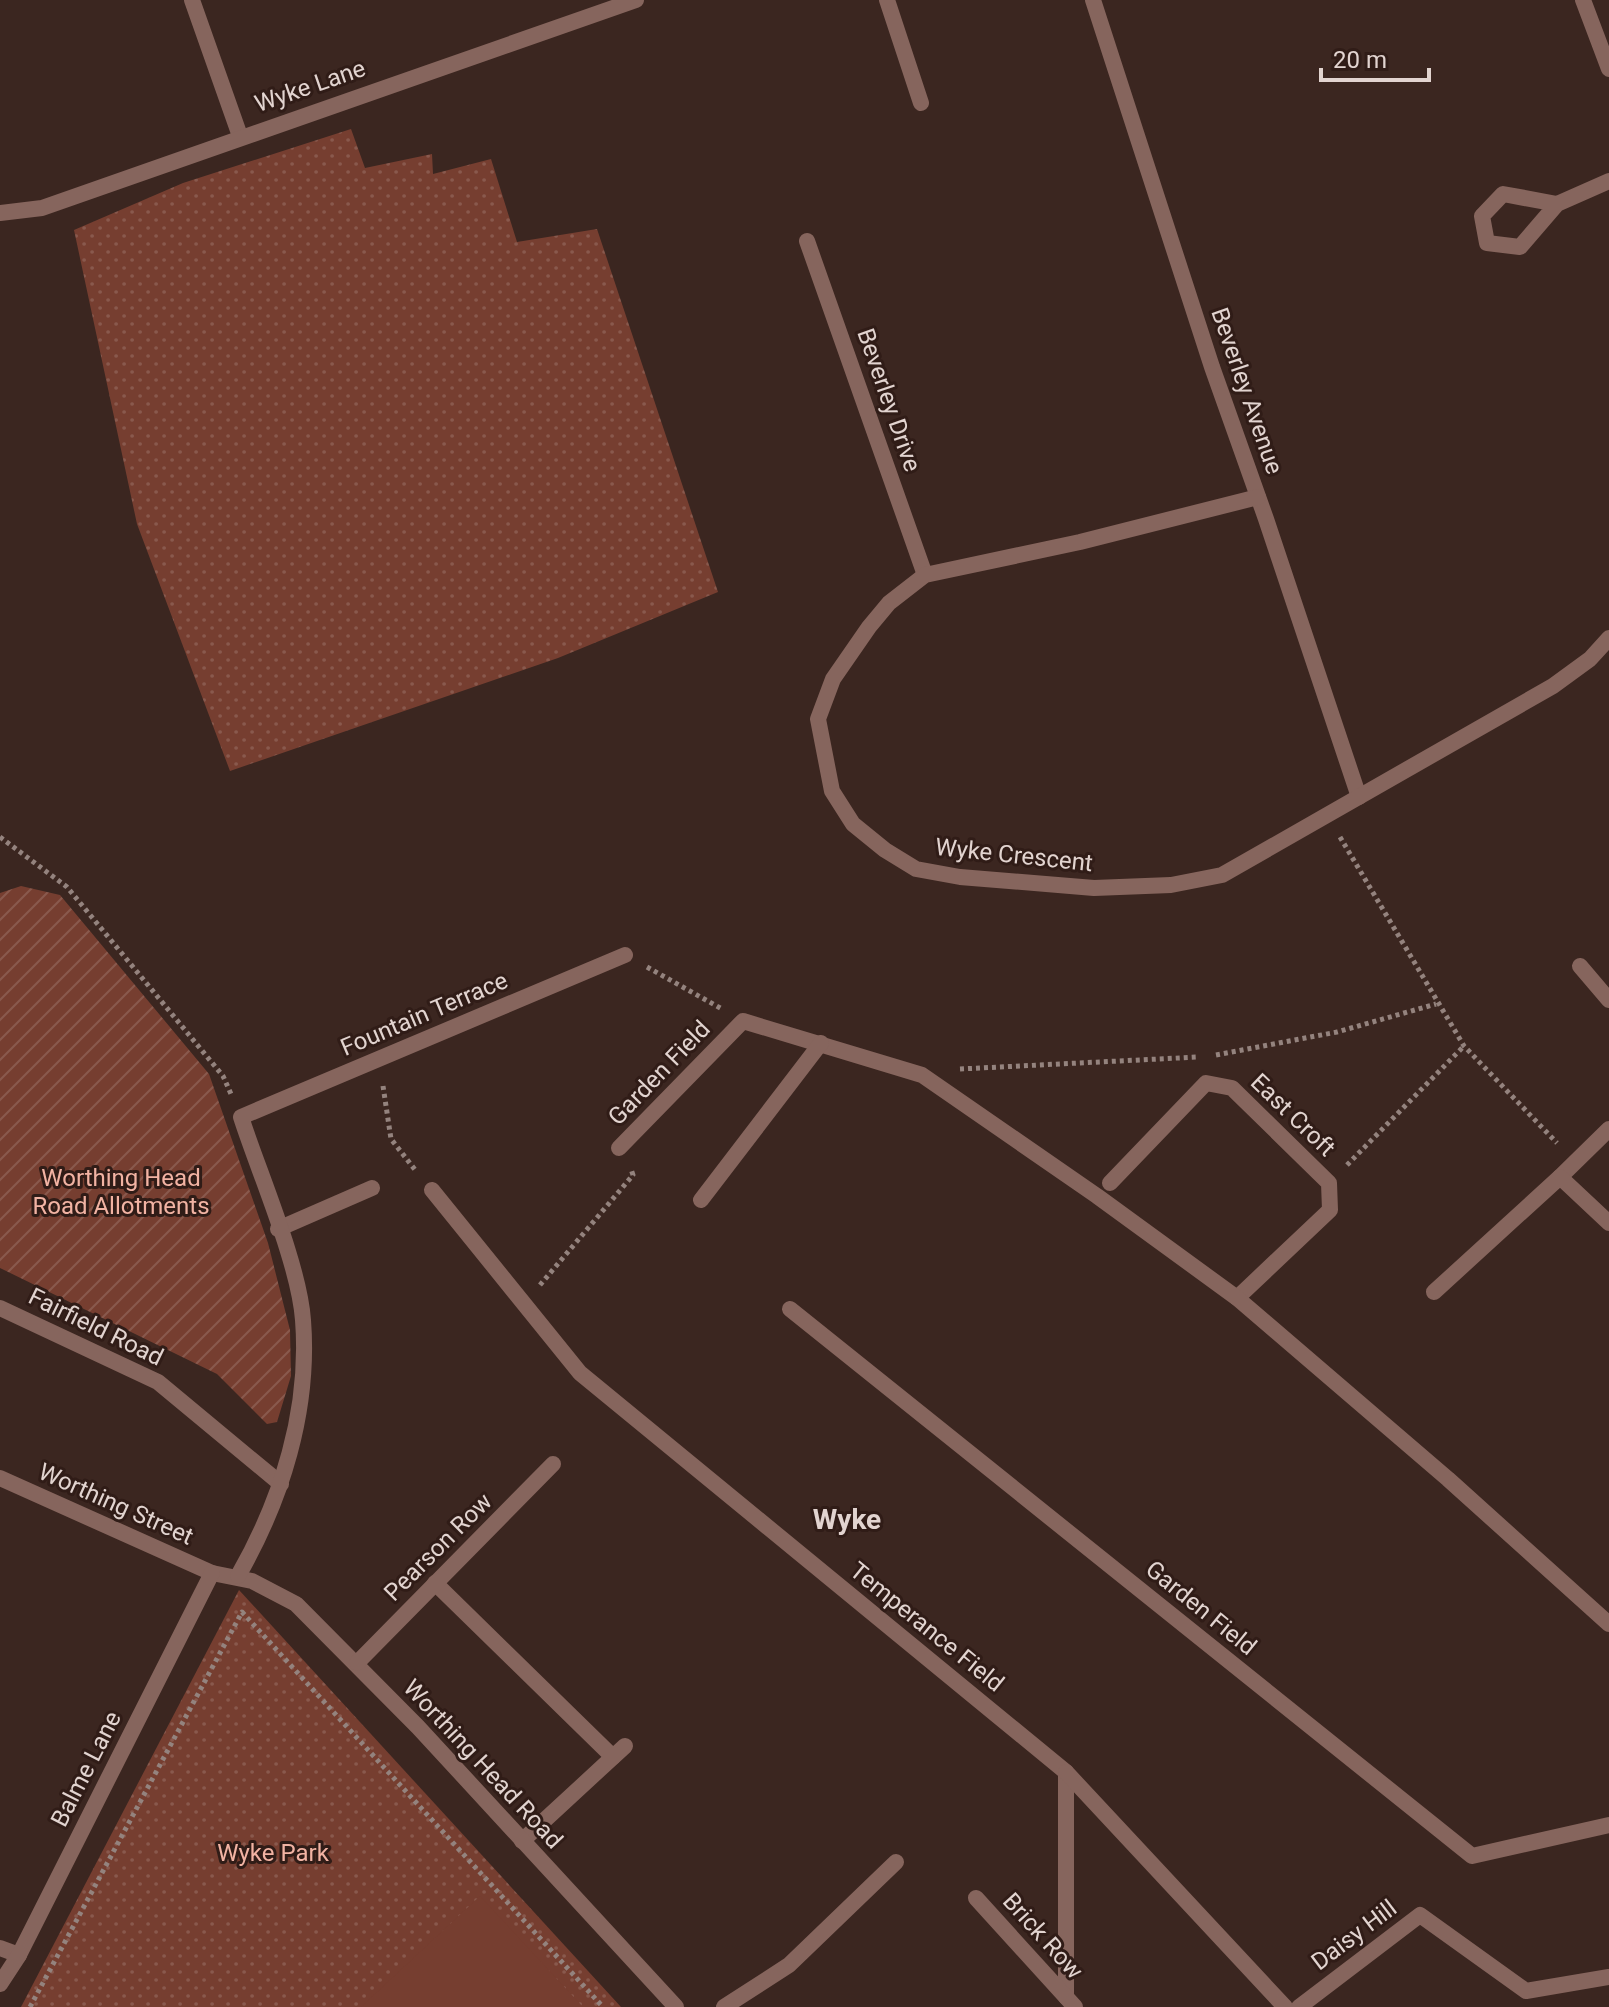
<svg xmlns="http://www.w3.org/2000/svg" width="1609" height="2007" viewBox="0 0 1609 2007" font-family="Roboto,sans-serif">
	<defs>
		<pattern id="grass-dots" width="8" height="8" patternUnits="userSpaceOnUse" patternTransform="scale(2)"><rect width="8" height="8" fill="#763e30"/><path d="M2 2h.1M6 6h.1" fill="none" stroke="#89594d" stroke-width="1.8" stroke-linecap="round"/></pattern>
		<pattern id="garden-furrows" width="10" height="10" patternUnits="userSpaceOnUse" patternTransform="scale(2)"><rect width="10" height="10" fill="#763e30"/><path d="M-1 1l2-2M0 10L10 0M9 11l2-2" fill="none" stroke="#89594d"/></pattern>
	</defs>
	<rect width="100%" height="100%" fill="#3b2620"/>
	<g fill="url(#grass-dots)">
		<path d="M351 129 365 168 432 154 433 174 491 159 517 242 597 229 718 592 558 658 230 771 137 524 74 230 183 183Z"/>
		<path d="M239 1590 621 2007H21Z"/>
	</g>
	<path fill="url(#garden-furrows)" d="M21 886 60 895 209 1074 268 1243 290 1330 291 1376 277 1422 267 1424 217 1374 0 1268V893Z"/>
	<path fill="#763e30" d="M480 1896 583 2007H361Z"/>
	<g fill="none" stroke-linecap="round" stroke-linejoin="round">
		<g stroke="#94837e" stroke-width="5" stroke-dasharray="4 4" stroke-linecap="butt">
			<path d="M0 837 67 887 223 1076 231 1094"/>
			<path d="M1340 837 1464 1046 1557 1143"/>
			<path d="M647 967 722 1009"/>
			<path d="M1216 1055 1337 1032 1436 1004"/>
			<path d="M960 1069 1198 1057"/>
			<path d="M383 1086 391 1139 416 1171"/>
			<path d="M1347 1165 1464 1046"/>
			<path d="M540 1285 633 1175 631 1169"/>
			<path d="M30 2007 242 1612 603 2007"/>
		</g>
		<g stroke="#86655d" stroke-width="16">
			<path d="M887 0 921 103"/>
			<path d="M1557 204 1503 194 1482 216 1487 243 1520 247 1557 204 1609 181"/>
			<path d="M1110 1183 1206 1083 1232 1088 1329 1183 1330 1210 1237 1298"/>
			<path d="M435 1583 613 1757"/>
			<path d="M522 1841 625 1746"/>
		</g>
		<g stroke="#86655d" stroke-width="16">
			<path d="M192 0 240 136"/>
			<path d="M1093 0 1212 367 1266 519 1359 797"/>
			<path d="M1583 0 1609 69"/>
			<path d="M807 241 925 575"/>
			<path d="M1258 497 1080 542 925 575 889 603 869 627 833 679 818 719 832 791 853 824 885 850 916 869 960 877 1094 888 1171 885 1222 875 1553 686 1590 659 1609 638"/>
			<path d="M1580 966 1609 1000"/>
			<path d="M619 1148 743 1021 922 1075 1097 1196 1237 1298 1448 1479 1609 1624"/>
			<path d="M1560 1177 1609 1129"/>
			<path d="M432 1190 580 1373 1066 1772V1997"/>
			<path d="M701 1200 821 1043"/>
			<path d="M278 1229 372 1188"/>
			<path d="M1434 1292 1560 1177 1609 1223"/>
			<path d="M0 1308 158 1382 281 1484"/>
			<path d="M790 1309 1472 1856 1609 1825"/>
			<path d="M0 1478 212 1573 252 1581 296 1604 418 1727 676 2007"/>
			<path d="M238 1576C282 1499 310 1410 303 1320 299 1264 259 1173 241 1117L625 955"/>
			<path d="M357 1663 553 1464"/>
			<path d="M1066 1772 1285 2007"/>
			<path d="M976 1898 1075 2007"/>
			<path d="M0 1948 19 1955"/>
			<path d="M0 1984 19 1955 212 1573"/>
			<path d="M724 2007 789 1965 896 1862"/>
			<path d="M1299 2007 1420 1915 1526 1991 1609 1977"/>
		</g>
		<path stroke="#86655d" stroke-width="16" d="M0 213 42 208 636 0"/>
	</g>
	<g text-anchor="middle" stroke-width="6" stroke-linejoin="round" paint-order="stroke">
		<g font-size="24" fill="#e2d4d0" stroke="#301c17">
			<text transform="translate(310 86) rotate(-19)" y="8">Wyke Lane</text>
			<text transform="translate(1247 391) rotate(71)" y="8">Beverley Avenue</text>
			<text transform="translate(889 400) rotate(71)" y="8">Beverley Drive</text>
			<text transform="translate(1014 855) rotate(6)" y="8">Wyke Crescent</text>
			<text transform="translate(424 1014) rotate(-23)" y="8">Fountain Terrace</text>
			<text transform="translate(659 1073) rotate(-46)" y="8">Garden Field</text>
			<text transform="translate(1293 1115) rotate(44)" y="8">East Croft</text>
			<text transform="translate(96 1327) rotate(26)" y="8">Fairfield Road</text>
			<text transform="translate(116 1504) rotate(24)" y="8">Worthing Street</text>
			<text transform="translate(438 1547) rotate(-45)" y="8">Pearson Row</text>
			<text transform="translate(1201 1608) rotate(39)" y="8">Garden Field</text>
			<text transform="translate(927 1627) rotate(39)" y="8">Temperance Field</text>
			<text transform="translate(483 1764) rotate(47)" y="8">Worthing Head Road</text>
			<text transform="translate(86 1769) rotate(-63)" y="8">Balme Lane</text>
			<text transform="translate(1354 1935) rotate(-37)" y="8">Daisy Hill</text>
			<text transform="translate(1043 1936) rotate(48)" y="8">Brick Row</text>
		</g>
		<g font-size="24" fill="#f2b3a3" stroke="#301c17">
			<text x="121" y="1186">Worthing Head<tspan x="121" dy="28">Road Allotments</tspan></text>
			<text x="273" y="1861">Wyke Park</text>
		</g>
		<g font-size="28" font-weight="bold" fill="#e2d4d0" stroke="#301c17">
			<text x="847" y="1529">Wyke</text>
		</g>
	</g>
	<path d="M1321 68v12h108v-12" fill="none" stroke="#e2d4d0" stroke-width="4"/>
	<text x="1333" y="68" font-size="24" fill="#e2d4d0" stroke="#301c17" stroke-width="6" paint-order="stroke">20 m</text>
</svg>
